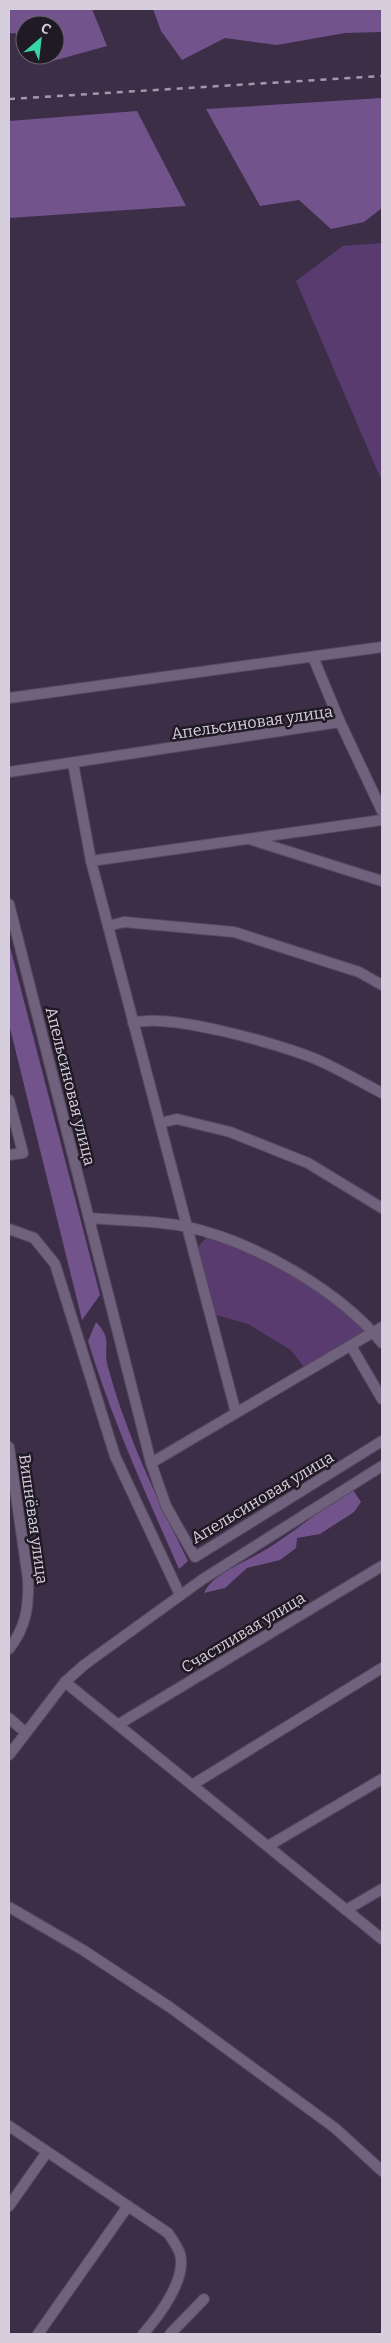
<svg xmlns="http://www.w3.org/2000/svg" width="391" height="2343" viewBox="0 0 391 2343" font-family="Bitter,serif">
	<rect width="100%" height="100%" fill="#3c2e47"/>
	<g fill="#5a3b70">
		<path d="M382 243V477H380L296 281 343 246Z"/>
		<path d="M207 1237 242 1247 298 1276 361 1325 363 1335 306 1370 291 1350 248 1324 216 1315 198 1247Z"/>
	</g>
	<g fill="#73538c">
		<path d="M9 9H92L107 46 49 62 45 55H55V25H25V34L9 33Z"/>
		<path d="M153 9H382V32L345 33 277 45 225 38 182 60 161 31Z"/>
		<path d="M382 98V208L364 222 331 229 299 200 260 206 206 109Z"/>
		<path d="M137 111 186 206 9 218V121Z"/>
		<path d="M9 943 100 1295 82 1320 9 1024Z"/>
		<path d="M96 1322C114 1341 102 1346 108 1367 126 1435 157 1498 188 1561L179 1569C146 1494 112 1420 88 1341Z"/>
		<path d="M351 1487 361 1502 354 1512 320 1534 297 1538 296 1548 280 1560 247 1568 225 1588 204 1593C213 1572 251 1560 270 1547 298 1529 325 1507 351 1487Z"/>
	</g>
	<g fill="none" stroke-linecap="round" stroke-linejoin="round">
		<defs>
			<g id="minor">
				<path d="M313 657 340 722"/>
				<path d="M9 698 382 647"/>
				<path d="M73 763 91 861 236 1413"/>
				<path d="M9 772 340 722 382 811"/>
				<path d="M252 840 382 881"/>
				<path d="M91 861 382 820"/>
				<path d="M9 904 151 1463 166 1506 195 1557 382 1441"/>
				<path d="M108 926 124 922 234 932 359 972 382 985"/>
				<path d="M133 1023C169 1012 282 1045 318 1060 340 1070 361 1082 382 1093"/>
				<path d="M9 1100 23 1153 9 1155"/>
				<path d="M160 1123 177 1119 230 1132 308 1163 382 1208"/>
				<path d="M89 1218C120 1221 157 1220 188 1227 254 1242 339 1290 382 1343"/>
				<path d="M9 1229 34 1238 55 1264 115 1456 180 1595"/>
				<path d="M351 1346 382 1399"/>
				<path d="M9 1447 28 1579C29 1607 26 1627 9 1649"/>
				<path d="M151 1463 382 1327"/>
				<path d="M65 1682 382 1939"/>
				<path d="M9 1718 26 1733"/>
				<path d="M119 1724 382 1566"/>
				<path d="M9 1755 65 1682 84 1665 203 1579 382 1466"/>
				<path d="M192 1785 382 1668"/>
				<path d="M268 1846 382 1779"/>
				<path d="M9 1907 83 1950 171 2008 335 2128 382 2171"/>
				<path d="M346 1910 382 1889"/>
				<path d="M9 2126 168 2233C172 2239 178 2247 180 2254 187 2279 159 2316 143 2334"/>
				<path d="M9 2206 47 2152"/>
				<path d="M38 2334 128 2206"/>
				<path d="M170 2334 204 2299"/>
			</g>
		</defs>
		<use href="#minor" stroke="#55495e" stroke-width="12"/>
		<use href="#minor" stroke="#70617d" stroke-width="10"/>
		<path stroke="#a398ab" stroke-width="2.5" stroke-dasharray="6 6" stroke-linecap="butt" d="M9 99 382 76"/>
	</g>
	<g text-anchor="middle" stroke-width="5" stroke-linejoin="round" paint-order="stroke">
		<g font-size="16" fill="#d6cddd" stroke="#201a25">
			<text transform="translate(252 722) rotate(-8)" y="6">Апельсиновая улица</text>
			<text transform="translate(71 1086) rotate(76)" y="6">Апельсиновая улица</text>
			<text transform="translate(262 1497) rotate(-31)" y="6">Апельсиновая улица</text>
			<text transform="translate(34 1519) rotate(82)" y="6">Вишнёвая улица</text>
			<text transform="translate(243 1632) rotate(-31)" y="6">Счастливая улица</text>
		</g>
	</g>
	<rect width="391" height="2343" fill="none" stroke="#d6cddd" stroke-width="20"/>
	<g transform="translate(40 40) rotate(28)"><circle r="24" fill="#201a25" stroke="#69626f"/>
	<path d="M0-4L9 19L0 12L-9 19Z" fill="#37d4a6"/>
	<text y="-8" font-size="14" font-weight="bold" text-anchor="middle" fill="#d6cddd">С</text>
	</g>
</svg>
